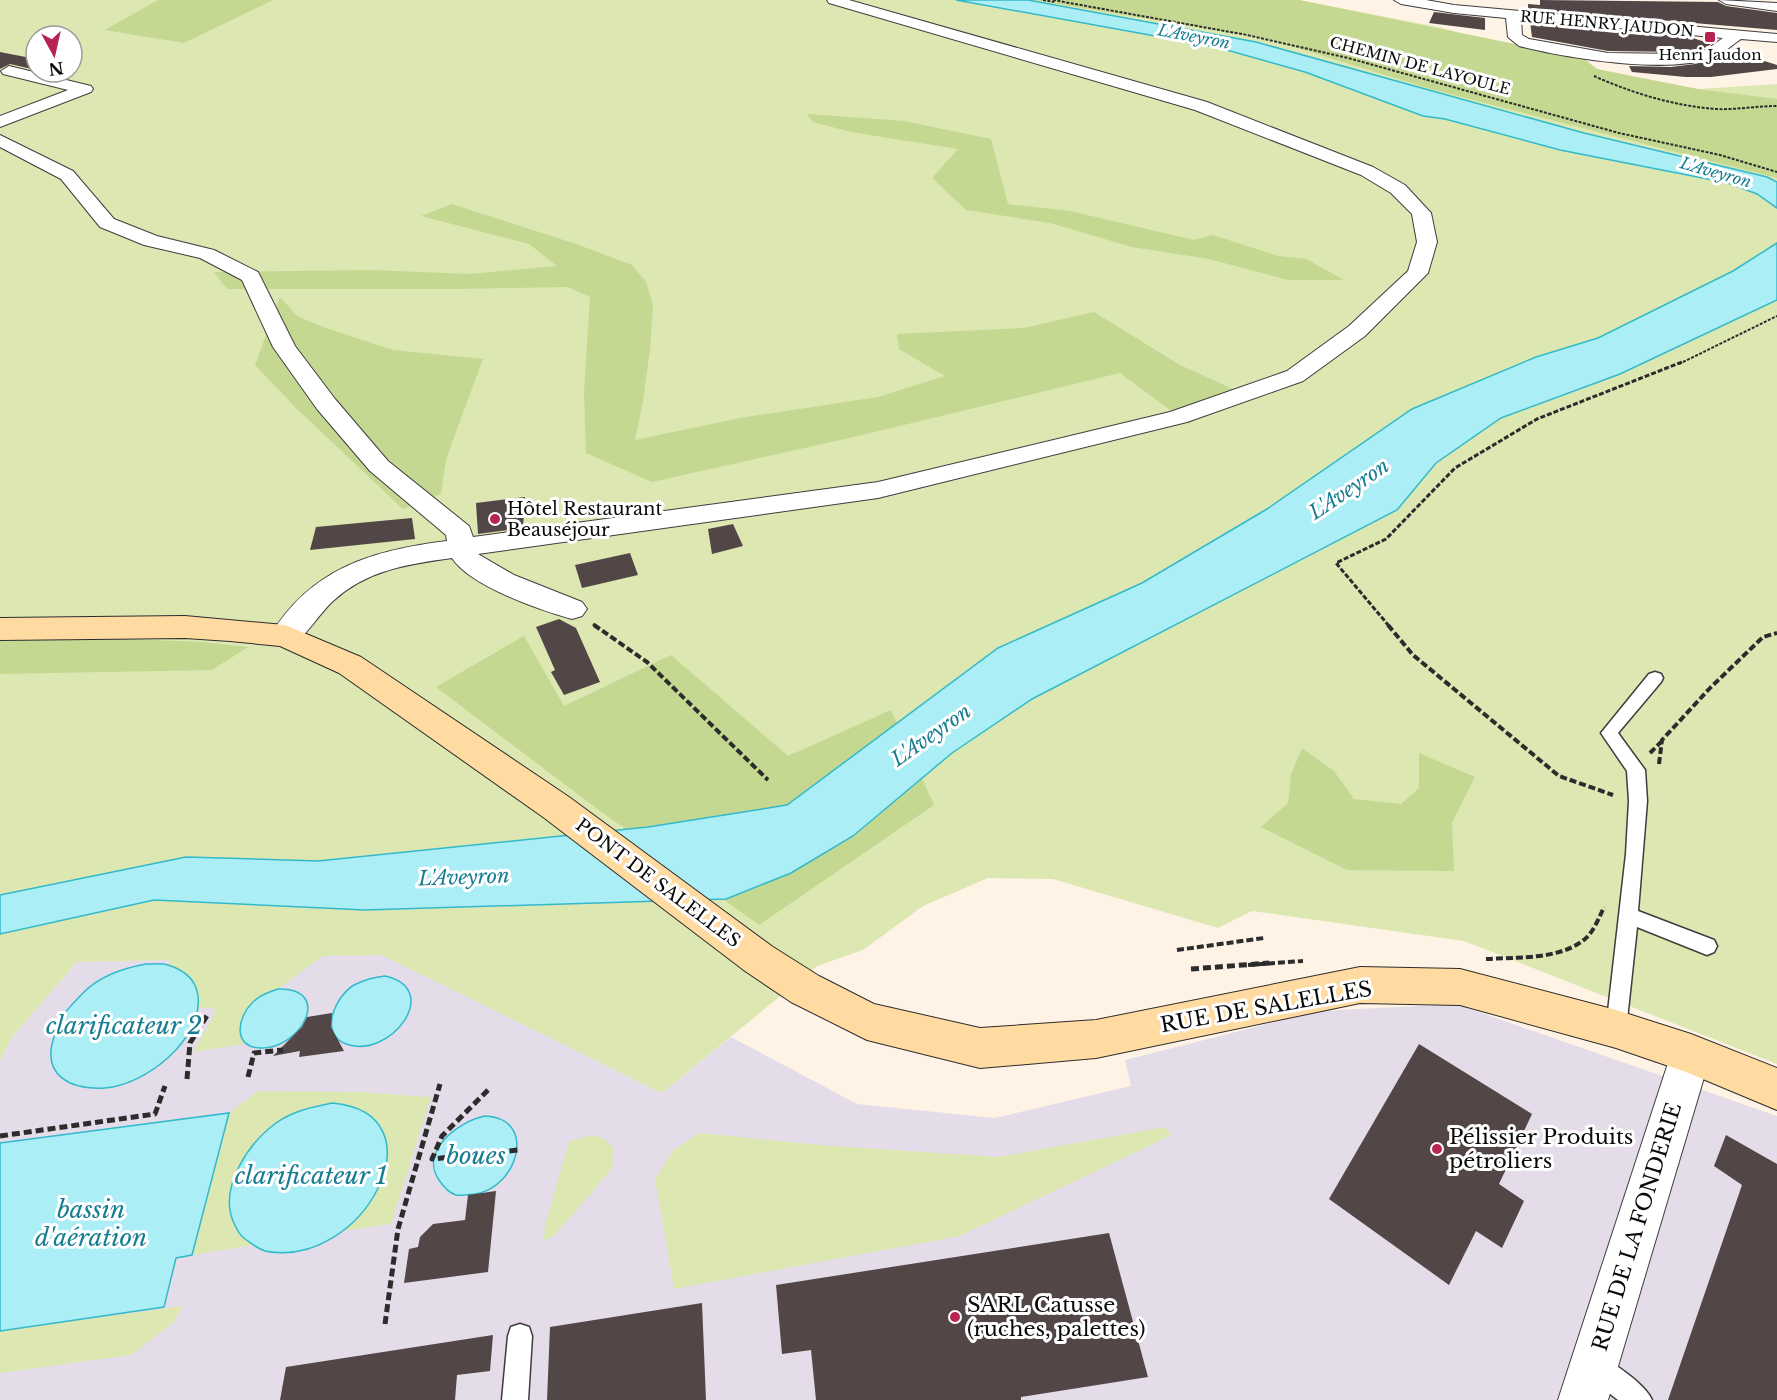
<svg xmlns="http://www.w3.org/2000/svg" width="1777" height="1400" viewBox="0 0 1777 1400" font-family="'Libre Baskerville',serif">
	<rect width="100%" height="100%" fill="#fff3e6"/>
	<path fill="#e4dde9" d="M383 954 662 1093 731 1037 857 1104 995 1118 1131 1086 1125 1060 1319 1011 1456 1004 1777 1116V1400H0V1061L12 1037 77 962Z"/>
	<g fill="#dce7b2" fill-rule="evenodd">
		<path d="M0 0H1299L1443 28 1578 68 1698 89 1777 84V1064L1464 941 1252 911 1218 928 1053 879 988 878 923 906 863 950 817 966 662 1093 382 955 323 956 278 989 254 1001 245 1010 240 1037 245 1044 193 1052 212 1019 215 1008H198C196 979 193 979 168 965L170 960 77 962 12 1037 0 1061ZM36 36H72V72H36Z"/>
		<path d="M258 1091 360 1092 431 1097 391 1224 343 1231 361 1216 239 1235 254 1245 192 1255 229 1113Z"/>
		<path d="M1165 1127 1172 1135 960 1236 674 1289 655 1179 673 1150 700 1133 820 1145 998 1157Z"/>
		<path d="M595 1135 606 1140 613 1148 612 1169 553 1237 544 1240 545 1225 569 1141Z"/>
		<path d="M183 1306 174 1322 131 1355 0 1373V1331Z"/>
	</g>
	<g fill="#c4d891">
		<path d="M158 0H273L184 43 105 30Z"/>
		<path d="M1035 0H1299L1583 58 1597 69 1698 89 1777 99V178L1431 89 1268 39Z"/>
		<path d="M807 114 904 121 991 139 1008 204 1070 211 1194 240 1213 235 1278 256 1306 259 1344 280H1288L1209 259 1132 247 1050 223 966 210 932 178 958 149 851 132 813 122Z"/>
		<path d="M452 204 576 244 632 265 646 282 653 305 650 349 643 402 635 440 740 418 878 397 945 376 899 349 897 334 1024 328 1094 312 1180 365 1235 390 1189 424 1120 373 858 436 652 482 586 453 584 392 590 297 568 287 455 289H227L214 272 370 270 470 274 557 266 529 244 421 216Z"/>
		<path d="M280 297 297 316 323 327 393 350 483 359 446 459 441 494 403 509 296 408 255 365Z"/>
		<path d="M524 636 564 706 671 655 788 756 891 710 934 805 759 925 596 808 436 687Z"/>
		<path d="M129 639 201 642 248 647 212 670 0 674V641Z"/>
		<path d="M1302 748 1334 771 1354 799 1401 804 1419 788V753L1475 777 1452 823 1454 871 1347 870 1261 827 1288 803 1291 775Z"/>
	</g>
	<g fill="#aceef5" stroke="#33b9cc" stroke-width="1.5">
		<path d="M956 0H1028L1256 42 1584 133 1767 177 1777 182V208L1757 194 1728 183 1560 150 1445 119 1423 116 1305 72 1216 47Z"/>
		<path d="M1777 243V300L1620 374 1501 418 1436 463 1397 510 1032 699 952 753 853 836 791 873 726 899 365 910 154 900 0 934V895L186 857 318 861 648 827 787 805 998 648 1142 583 1267 509 1412 409 1536 357 1598 338 1733 271Z"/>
		<path d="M146 964C153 964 162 963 168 965 184 970 196 979 198 996 203 1039 146 1085 105 1088 71 1090 41 1076 54 1037 55 1031 57 1024 60 1020 66 1010 76 1000 84 992 100 976 124 968 146 964Z"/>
		<path d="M385 976C444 989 390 1060 346 1044 318 1033 336 996 354 985 364 980 375 977 385 976Z"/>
		<path d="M278 989C334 988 301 1049 261 1048 232 1048 237 1017 253 1002 260 995 269 992 278 989Z"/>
		<path d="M332 1103C446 1113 363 1271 265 1251 258 1249 251 1243 245 1239 238 1234 237 1229 233 1221 219 1186 249 1143 276 1123 293 1111 312 1107 332 1103Z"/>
		<path d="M229 1113 192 1255 176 1258 164 1307 0 1331V1143Z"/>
		<path d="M485 1116C538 1118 518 1188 475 1194 469 1194 461 1196 456 1195 449 1193 443 1186 439 1180 419 1151 459 1121 485 1116Z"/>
	</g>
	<g fill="#524746">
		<path d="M1540 0 1718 2 1726 6 1777 13V30L1528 9V4L1540 5Z"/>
		<path d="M1434 12 1485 18V30L1429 23Z"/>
		<path d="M1530 22 1690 37 1711 44 1705 48 1680 52 1608 51 1532 37Z"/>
		<path d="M1730 50 1777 65V69L1711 77H1686L1632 72 1629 66 1671 67 1695 64 1715 59Z"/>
		<path d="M0 52 36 59V70L10 64 0 69Z"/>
		<path d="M525 497 523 528 478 534 476 503Z"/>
		<path d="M412 518 415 539 310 550 316 527Z"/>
		<path d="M733 524 743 546 712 554 708 529Z"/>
		<path d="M630 553 638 575 582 588 575 565Z"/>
		<path d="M559 619 576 628 600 682 564 695 551 672 555 670 536 627Z"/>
		<path d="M332 1013 331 1027 344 1051 299 1057 300 1051 273 1056 302 1027 307 1017Z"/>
		<path d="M1419 1044 1532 1114 1499 1184 1524 1201 1502 1248 1476 1231 1449 1285 1329 1199Z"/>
		<path d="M1726 1135 1777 1164V1400H1668L1742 1185 1714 1166Z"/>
		<path d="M496 1191 488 1272 404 1283 409 1249 418 1247 420 1237 433 1224 465 1220 468 1195Z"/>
		<path d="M1109 1233 1148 1377 1021 1397V1400H816L811 1350 782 1354 776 1285Z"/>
		<path d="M702 1303 706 1400H547L550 1327Z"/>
		<path d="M493 1335 490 1371 457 1375 455 1400H280L286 1367Z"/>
	</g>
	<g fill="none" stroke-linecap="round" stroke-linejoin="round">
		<defs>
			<g id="lane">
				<path d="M1655 672 1661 674 1663 678 1661 682 1618 733 1645 770 1647 801 1638 911 1714 940 1717 946 1714 952 1707 955 1637 927 1626 1029 1623 1036 1616 1039 1609 1036 1606 1029 1626 854 1629 801 1627 771 1601 733 1649 674Z"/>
				<path d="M520 1324 529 1327 532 1336 528 1400H502L508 1336 511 1327Z"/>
				<path d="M1597 1355C1613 1362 1645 1384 1652 1400H1618L1588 1377 1584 1368 1588 1359Z"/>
			</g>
			<g id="street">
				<path d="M827 0H849L1207 102 1373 167 1405 185 1431 213 1437 242 1428 273 1365 336 1303 381 1187 422 878 498 478 554 514 575 582 602 587 609 582 616 572 619C540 610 470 586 452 558 408 564 367 570 333 601 320 613 308 633 296 642 290 648 282 645 274 643L270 636C311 568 373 550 447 541L446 535 370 471 317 409 273 347 242 280 200 258 144 245 100 227 61 179 0 147V135L73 171 114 219 157 236 214 250 258 272 295 346 335 399 388 461 469 526 473 537 878 482 1170 412 1287 371 1349 326 1408 271 1417 242 1412 214 1391 193 1361 175 1195 110 829 3Z"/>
				<path d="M1394 0H1426L1454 5 1777 34V42L1741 39C1732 45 1724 53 1714 57 1670 75 1565 58 1519 46L1508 37 1506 18 1454 13 1401 4ZM1521 19 1723 38 1706 50 1680 54 1608 53 1529 39 1522 35Z"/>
				<path d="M1719 0 1777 3V11L1726 4Z"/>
				<path d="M9 66 91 86 93 89 91 92 0 127V116L68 90 3 74 1 71Z"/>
				<path d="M1691 1035 1705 1041 1711 1054 1608 1400H1558L1671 1054 1677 1041Z"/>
			</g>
			<path id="secondary" d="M185 616 285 625 361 657 569 797 773 947 819 976 874 1004 980 1028 1096 1020 1360 967 1460 969 1616 1010 1691 1034 1777 1068V1110L1686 1072 1616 1048 1460 1005 1360 1003 1096 1058 980 1068 867 1040 791 1002 745 971 543 817 339 673 280 646 230 641 185 638 0 640V618Z"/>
		</defs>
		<use href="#lane" stroke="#3d3d3d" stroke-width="3"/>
		<use href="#street" stroke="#3d3d3d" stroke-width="2"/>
		<use href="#secondary" stroke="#2c2c2c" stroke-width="2"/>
		<g stroke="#2c2c2c" stroke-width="2" stroke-dasharray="3 1.5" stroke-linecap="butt">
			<path d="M1043 0 1054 2"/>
			<path d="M1053 0 1247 35 1348 58 1619 133 1720 155 1777 172"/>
			<path d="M1594 76C1632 93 1674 106 1716 109 1736 110 1757 106 1777 106"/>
			<path d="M1679 364 1777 316"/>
		</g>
		<g stroke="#2c2c2c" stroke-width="3" stroke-dasharray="5 2" stroke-linecap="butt">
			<path d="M593 624 596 626"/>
			<path d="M1389 626 1336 563 1386 539 1455 468 1537 419 1682 362"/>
		</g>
		<g stroke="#2c2c2c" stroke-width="4" stroke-dasharray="7 3" stroke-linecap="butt">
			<path d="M594 625 647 662 768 780"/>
			<path d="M1388 625 1413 655 1559 776 1613 795"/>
			<path d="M1650 753 1661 742"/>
			<path d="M1659 764 1662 740 1710 688 1763 637 1777 633"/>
			<path d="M1177 950 1264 938"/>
			<path d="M1486 959C1517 957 1560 960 1585 939 1594 931 1599 918 1604 907"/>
			<path d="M1248 965 1303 961"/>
		</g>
		<g stroke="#2c2c2c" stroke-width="5" stroke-dasharray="8 4" stroke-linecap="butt">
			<path d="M1191 969 1269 963"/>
			<path d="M248 1077 254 1053 283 1050"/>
			<path d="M187 1079 190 1043 208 1014"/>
			<path d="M488 1090 442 1136 432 1159 518 1150"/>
			<path d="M0 1136 155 1114 165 1086"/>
			<path d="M385 1324 398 1229 440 1084"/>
		</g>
		<use href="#lane" fill="#fff" fill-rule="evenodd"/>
		<use href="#street" fill="#fff" fill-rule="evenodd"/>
		<use href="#secondary" fill="#ffdba1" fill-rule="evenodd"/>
	</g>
	<g fill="#b72453" stroke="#fff" stroke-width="2">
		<rect x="1704" y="31" width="12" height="12" rx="3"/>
		<circle cx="495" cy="519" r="6"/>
		<circle cx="1437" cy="1149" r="6"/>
		<circle cx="955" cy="1317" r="6"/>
	</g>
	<g text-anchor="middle" stroke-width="6" stroke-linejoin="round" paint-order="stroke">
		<g font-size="15" fill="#0a0a0a" stroke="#fff">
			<text transform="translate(1607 24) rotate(5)" y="5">RUE HENRY JAUDON</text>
			<text transform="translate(1420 66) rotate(15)" y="5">CHEMIN DE LAYOULE</text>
		</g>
		<g font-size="15" fill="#0a0a0a" stroke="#fff">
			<text x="1710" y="60">Henri Jaudon</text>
		</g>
		<g font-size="16" font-style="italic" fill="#167d92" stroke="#fff">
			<text transform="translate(1194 36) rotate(11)" y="6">L'Aveyron</text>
			<text transform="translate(1716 172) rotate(16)" y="6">L'Aveyron</text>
		</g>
		<g font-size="18" fill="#0a0a0a" stroke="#fff" text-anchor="start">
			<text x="507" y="515">Hôtel Restaurant<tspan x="507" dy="21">Beauséjour</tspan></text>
		</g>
		<g font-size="18" fill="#0a0a0a" stroke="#fff">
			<text transform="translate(658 883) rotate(37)" y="6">PONT DE SALELLES</text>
		</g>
		<g font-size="20" font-style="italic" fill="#167d92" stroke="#fff">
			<text transform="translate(1349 489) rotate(-34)" y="7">L'Aveyron</text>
			<text transform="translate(931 735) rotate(-35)" y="7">L'Aveyron</text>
			<text transform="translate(464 877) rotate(-2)" y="7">L'Aveyron</text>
		</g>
		<g font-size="21" fill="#0a0a0a" stroke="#fff">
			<text transform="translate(1266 1007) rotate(-10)" y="7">RUE DE SALELLES</text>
			<text transform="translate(1637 1227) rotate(-73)" y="7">RUE DE LA FONDERIE</text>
		</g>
		<g font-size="21" fill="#0a0a0a" stroke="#fff" text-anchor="start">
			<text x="1449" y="1144">Pélissier Produits<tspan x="1449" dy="24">pétroliers</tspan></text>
			<text x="967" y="1312">SARL Catusse<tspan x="967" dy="24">(ruches, palettes)</tspan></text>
		</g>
		<g font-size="24" font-style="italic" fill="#167d92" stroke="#fff">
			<text x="124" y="1034">clarificateur 2</text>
			<text x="476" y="1164">boues</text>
			<text x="311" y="1184">clarificateur 1</text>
			<text x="91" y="1218">bassin<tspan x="91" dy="28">d'aération</tspan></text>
		</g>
	</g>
	<g transform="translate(54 54) rotate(172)"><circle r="28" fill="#ffffff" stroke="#9d9d9d" stroke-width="1.5"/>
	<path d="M0-4.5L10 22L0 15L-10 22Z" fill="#b72453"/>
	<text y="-9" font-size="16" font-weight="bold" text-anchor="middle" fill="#0a0a0a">N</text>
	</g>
</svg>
